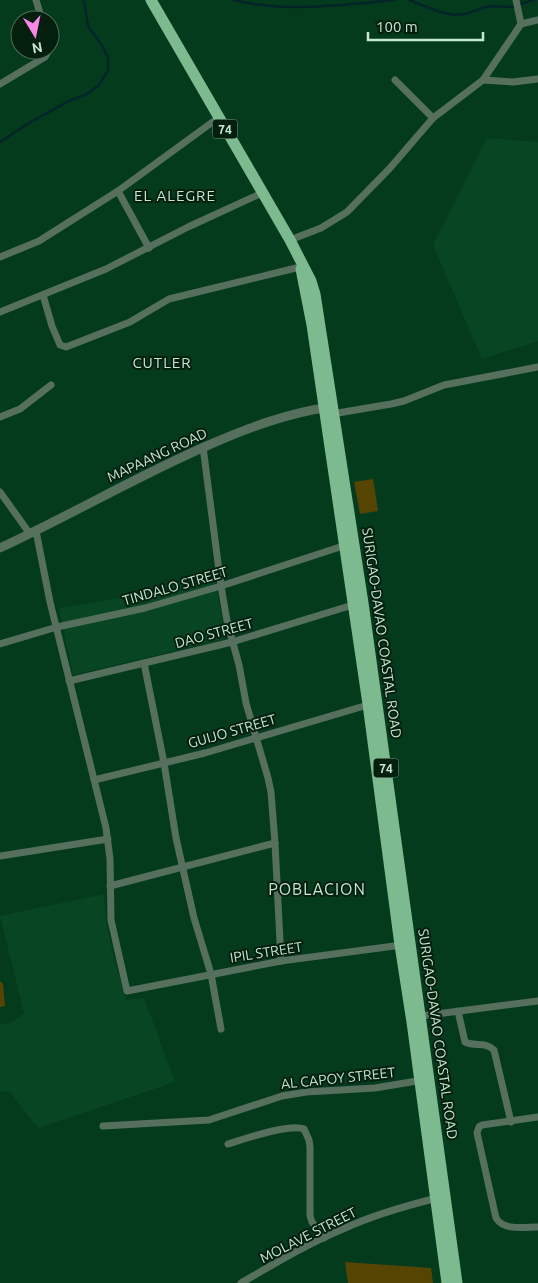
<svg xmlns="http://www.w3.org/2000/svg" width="538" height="1283" viewBox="0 0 538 1283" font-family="Ubuntu,sans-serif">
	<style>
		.built { fill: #074523 }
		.green { fill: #564502 }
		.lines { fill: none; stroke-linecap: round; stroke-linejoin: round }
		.stream { stroke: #05242a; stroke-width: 2.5 }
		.minor { stroke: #56705d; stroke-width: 7 }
		.tertiary { stroke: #56705d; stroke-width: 9 }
		.trunk { stroke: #7eba8f; stroke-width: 11 }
		.labels { text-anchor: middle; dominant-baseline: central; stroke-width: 4; stroke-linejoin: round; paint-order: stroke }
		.shield { fill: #041f0e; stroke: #8cac96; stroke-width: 1 }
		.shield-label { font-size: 12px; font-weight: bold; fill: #c7e8d0 }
		.street-label { font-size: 14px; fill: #c7e8d0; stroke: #041f0e }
		.neighbourhood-label { font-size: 15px; letter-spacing: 1px; fill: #c7e8d0; stroke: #041f0e }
		.quarter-label { font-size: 16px; letter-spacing: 1px; fill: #c7e8d0; stroke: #041f0e }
	</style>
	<rect width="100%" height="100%" fill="#053b1d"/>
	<g class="built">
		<path d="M487,138l51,4v199l-56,18 -49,-114z"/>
		<path d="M214,572l11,67 -152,36 -14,-67 40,-6 40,-8z"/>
		<path d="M104,894l2,27 8,38 12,41 18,-2 31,84 -137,46 -28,-36 -10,-1v-68l9,2 15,-12 -24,-97z"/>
	</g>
	<g class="green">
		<path d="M373,479l5,32 -18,3 -6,-32z"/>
		<path d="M0,981l3,3 2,22 -5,1z"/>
		<path d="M345,1262l86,6 2,15h-85z"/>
	</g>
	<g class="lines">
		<g class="stream">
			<path d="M234,0c52,13 108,5 161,0"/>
			<path d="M409,0l31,12 15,3 10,-1 24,-8 23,1 21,-7"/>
			<path d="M0,142l29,-19 40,-22 18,-7 12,-9 9,-15v-12l-5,-11 -15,-21 -4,-26"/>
		</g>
		<g class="minor">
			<path d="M36,0l6,20"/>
			<path d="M516,0l5,24"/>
			<path d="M538,20l-17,4 -38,56 30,2 25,-3"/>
			<path d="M395,80l38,38"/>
			<path d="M0,84l45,-27 4,-7"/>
			<path d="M290,240l31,-12 26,-16 43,-44 43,-50 50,-38"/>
			<path d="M149,248l-31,-57 100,-73"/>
			<path d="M0,257l39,-16 79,-50"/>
			<path d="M43,295l9,31 8,19 6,2 64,-25 39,-23 131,-32"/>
			<path d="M0,312l106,-43 82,-42 74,-34"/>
			<path d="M332,414l59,-10 13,-3 40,-16 94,-18"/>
			<path d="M0,417l20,-8 31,-24"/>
			<path d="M203,447l18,139 6,35 12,44 7,38 22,75 3,14 4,51 6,118"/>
			<path d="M0,492l30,42"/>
			<path d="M36,531l14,71 56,226 4,31 1,61 16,71 154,-30 121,-16"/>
			<path d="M0,644l57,-17 88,-19 76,-22 125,-41"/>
			<path d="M144,663l20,100 12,75 18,80 17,56 10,55"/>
			<path d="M69,681l163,-39 124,-38"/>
			<path d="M94,780l111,-27 166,-49"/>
			<path d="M0,856l108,-17"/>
			<path d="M110,886l165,-43"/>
			<path d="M458,1011l7,31c10,5 20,-1 29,8l17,72"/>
			<path d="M421,1016l117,-15"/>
			<path d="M538,1117l-56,8 -3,2 -2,6 19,85c8,13 28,9 42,9"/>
			<path d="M103,1126l106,-6 73,-24 24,-4 69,-4 48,-8"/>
			<path d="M228,1144c16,-5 62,-21 76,-15l5,11 1,7v69l2,6 12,16"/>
			<path d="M241,1283c33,-19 66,-39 102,-54 30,-14 62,-23 94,-31"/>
		</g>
		<path class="tertiary" d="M0,548c71,-33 139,-73 211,-104 39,-17 77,-31 119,-37"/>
		<g class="trunk">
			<path d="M151,0l139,240 21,41 4,13 48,309 94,680"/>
			<path d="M301,269l11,56 56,379 32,241 12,77 35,261"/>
		</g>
	</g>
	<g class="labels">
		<g class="shield">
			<rect x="212.5" y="119.5" width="25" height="19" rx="4"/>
			<rect x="373.5" y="758.5" width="25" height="19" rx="4"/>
		</g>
		<g class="shield-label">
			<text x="225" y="129">74</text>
			<text x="386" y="768">74</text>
		</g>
		<g class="street-label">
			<text transform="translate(157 455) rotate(-25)">MAPAANG ROAD</text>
			<text transform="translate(175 586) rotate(-16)">TINDALO STREET</text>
			<text transform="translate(214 633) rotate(-15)">DAO STREET</text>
			<text transform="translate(382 633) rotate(82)">SURIGAO-DAVAO COASTAL ROAD</text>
			<text transform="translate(232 731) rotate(-16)">GUIJO STREET</text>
			<text transform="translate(266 952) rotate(-9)">IPIL STREET</text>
			<text transform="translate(438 1034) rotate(82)">SURIGAO-DAVAO COASTAL ROAD</text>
			<text transform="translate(338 1078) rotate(-6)">AL CAPOY STREET</text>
			<text transform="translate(308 1235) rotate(-27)">MOLAVE STREET</text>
		</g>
		<g class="neighbourhood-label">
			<text x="175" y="195">EL ALEGRE</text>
			<text x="162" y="362">CUTLER</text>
		</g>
		<g class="quarter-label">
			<text x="317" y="889">POBLACION</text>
		</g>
	</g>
	<g transform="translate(35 35) rotate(170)"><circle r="24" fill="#041f0e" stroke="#526f5c"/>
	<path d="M0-4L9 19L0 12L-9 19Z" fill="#f987e8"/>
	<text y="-8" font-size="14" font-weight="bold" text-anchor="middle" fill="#c7e8d0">N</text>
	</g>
	<path d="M368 32v8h115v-8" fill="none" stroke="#c7e8d0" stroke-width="2.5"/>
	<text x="376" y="32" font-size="15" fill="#c7e8d0" stroke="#041f0e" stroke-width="4" paint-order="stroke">100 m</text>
</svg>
